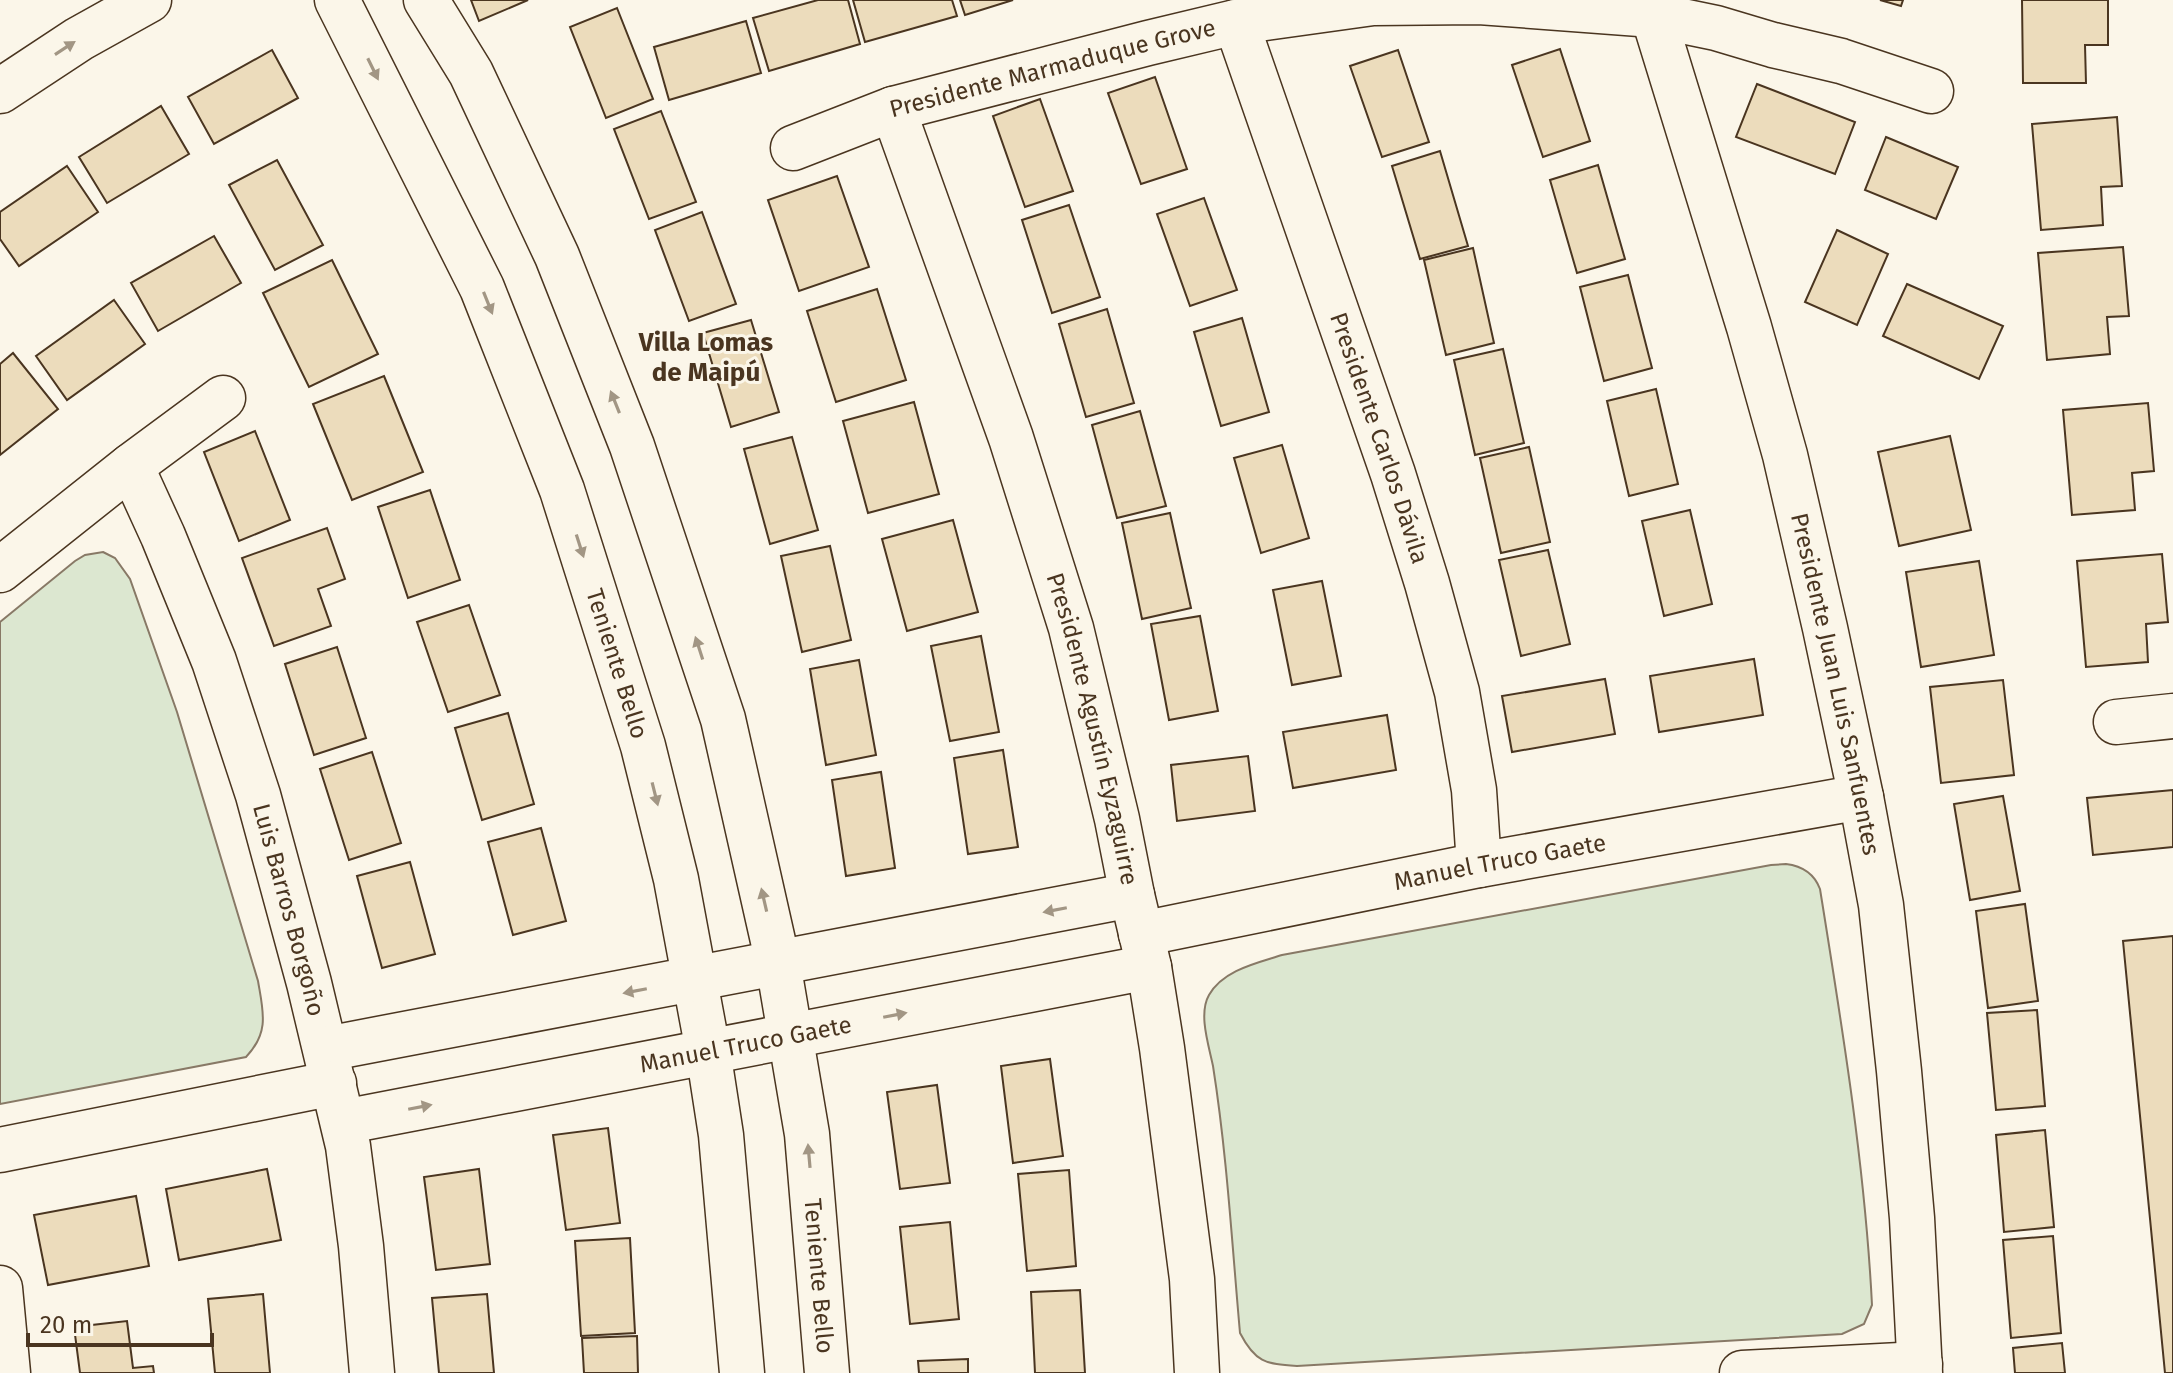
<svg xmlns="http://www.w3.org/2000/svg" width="2173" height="1373" viewBox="0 0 2173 1373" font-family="'Fira Sans',sans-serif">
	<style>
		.green { fill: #dce7d0; stroke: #887966; stroke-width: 2 }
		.building { fill: #ecdcbc; stroke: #4a3520; stroke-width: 2 }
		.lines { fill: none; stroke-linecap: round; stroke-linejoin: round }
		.minor-casing { stroke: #4a3520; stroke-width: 47 }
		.minor { stroke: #fbf6e9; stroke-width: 44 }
		.oneway { fill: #a29684 }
		.labels { text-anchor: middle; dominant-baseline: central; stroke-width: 6; stroke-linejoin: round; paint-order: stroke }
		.street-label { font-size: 24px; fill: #4a3520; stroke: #fbf6e9 }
		.neighbourhood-label { font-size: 26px; font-weight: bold; fill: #4a3520; stroke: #fbf6e9 }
	</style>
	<rect width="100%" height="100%" fill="#fbf6e9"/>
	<g class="green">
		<path d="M103,552l12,6 15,21 47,133 81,269c5,30 12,51 -12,76l-246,47v-482l75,-61 10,-6z"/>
		<path d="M1786,864c16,2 28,9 34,25 22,137 45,277 52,416l-8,19 -22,10 -545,32c-32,-2 -42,-4 -57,-33 -8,-89 -13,-178 -27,-267 -4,-20 -15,-52 -4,-71 14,-25 48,-32 73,-40l489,-90z"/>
	</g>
	<g class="building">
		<path d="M471,0h57l-49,21z"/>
		<path d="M818,0h30l12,44 -91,27 -16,-53z"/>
		<path d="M853,0h99l5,16 -92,26z"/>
		<path d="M960,0h53l-48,15z"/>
		<path d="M1880,0h23l-2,6z"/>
		<path d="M2022,0h86v45h-23l1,38h-63z"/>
		<path d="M617,8l36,91 -47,19 -36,-91z"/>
		<path d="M746,21l15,52 -92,27 -15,-53z"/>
		<path d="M1560,49l30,92 -47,16 -31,-92z"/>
		<path d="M272,50l26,48 -84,46 -26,-47z"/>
		<path d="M1398,50l31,92 -47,15 -32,-91z"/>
		<path d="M1155,77l32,92 -46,15 -33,-91z"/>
		<path d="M1757,84l98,38 -20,52 -99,-37z"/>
		<path d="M1040,99l33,92 -48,16 -32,-91z"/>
		<path d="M161,106l28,48 -82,49 -28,-46z"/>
		<path d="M661,111l35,91 -47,17 -35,-90z"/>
		<path d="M2117,117l5,69 -21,1 2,38 -62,5 -9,-106z"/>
		<path d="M1886,137l72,30 -22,52 -71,-29z"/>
		<path d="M1440,151l28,95 -48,13 -28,-93z"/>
		<path d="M277,160l46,85 -48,25 -46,-85z"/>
		<path d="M1598,165l27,94 -48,14 -27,-93z"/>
		<path d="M67,166l31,46 -79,54 -19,-27v-27z"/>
		<path d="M837,176l32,91 -70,24 -31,-91z"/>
		<path d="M1204,198l33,92 -47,16 -33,-92z"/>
		<path d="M1069,205l31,92 -48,16 -30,-93z"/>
		<path d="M702,212l34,92 -47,17 -34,-91z"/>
		<path d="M1837,230l51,24 -31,71 -52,-23z"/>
		<path d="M214,236l27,47 -83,48 -27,-48z"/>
		<path d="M2123,247l6,69 -22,1 3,37 -63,6 -9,-107z"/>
		<path d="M1473,248l21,95 -48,12 -22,-95z"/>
		<path d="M332,260l46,94 -69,33 -46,-94z"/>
		<path d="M1628,275l24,93 -48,13 -24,-94z"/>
		<path d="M1907,284l96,42 -24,53 -96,-43z"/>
		<path d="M877,289l29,91 -70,22 -29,-91z"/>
		<path d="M114,300l31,44 -78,56 -31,-44z"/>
		<path d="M1107,309l27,94 -48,14 -27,-93z"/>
		<path d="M1242,318l27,94 -48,14 -27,-94z"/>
		<path d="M751,320l28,92 -48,15 -28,-94z"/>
		<path d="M1503,349l21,94 -49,12 -21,-95z"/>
		<path d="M13,353l45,56 -58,46v-91z"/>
		<path d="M384,376l39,96 -71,28 -39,-96z"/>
		<path d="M1656,389l22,95 -49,12 -22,-95z"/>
		<path d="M914,402l25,92 -71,19 -25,-92z"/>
		<path d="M2148,403l6,68 -22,2 3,37 -63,5 -9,-105z"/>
		<path d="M1140,411l26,95 -49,12 -25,-93z"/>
		<path d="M255,431l35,89 -51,21 -35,-89z"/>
		<path d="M1950,436l21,94 -72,16 -21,-94z"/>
		<path d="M792,437l26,93 -48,14 -26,-95z"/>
		<path d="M1282,445l27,93 -48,15 -27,-95z"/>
		<path d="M1529,447l21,95 -49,11 -21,-95z"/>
		<path d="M430,490l30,90 -52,18 -30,-91z"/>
		<path d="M1690,510l22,94 -48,12 -22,-95z"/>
		<path d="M1170,513l21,95 -49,11 -20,-96z"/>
		<path d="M953,520l25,92 -71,19 -25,-92z"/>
		<path d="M327,528l18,51 -27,10 13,37 -57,20 -32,-88z"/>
		<path d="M830,546l21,94 -49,12 -21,-96z"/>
		<path d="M1548,550l22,94 -49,12 -22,-96z"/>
		<path d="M2162,554l6,68 -22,2 2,38 -62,5 -9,-106z"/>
		<path d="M1979,561l15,94 -73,12 -15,-95z"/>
		<path d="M1322,581l19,95 -49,9 -19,-95z"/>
		<path d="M469,605l31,90 -52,17 -31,-90z"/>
		<path d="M1200,616l18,95 -49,9 -18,-96z"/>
		<path d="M981,636l18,96 -49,9 -19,-95z"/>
		<path d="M337,647l29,91 -52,17 -29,-91z"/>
		<path d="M1754,659l9,56 -104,17 -9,-56z"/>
		<path d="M859,660l17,95 -50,10 -16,-96z"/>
		<path d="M1605,679l10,55 -103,18 -10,-56z"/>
		<path d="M2003,680l11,95 -73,8 -11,-96z"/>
		<path d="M508,713l26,91 -52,16 -27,-92z"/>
		<path d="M1387,715l9,55 -103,18 -10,-56z"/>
		<path d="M1003,750l15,97 -50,7 -14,-96z"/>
		<path d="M372,752l29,91 -52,17 -29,-91z"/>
		<path d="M1248,756l7,55 -78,10 -6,-56z"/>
		<path d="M881,772l14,96 -49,8 -14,-96z"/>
		<path d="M2173,790v57l-80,8 -6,-57z"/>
		<path d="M2003,796l17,95 -50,9 -16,-96z"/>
		<path d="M541,828l25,93 -53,14 -25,-93z"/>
		<path d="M410,862l25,92 -53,14 -25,-92z"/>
		<path d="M2025,904l13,97 -50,7 -12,-97z"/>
		<path d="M2173,936v437h-8l-42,-432z"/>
		<path d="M2037,1010l8,96 -49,4 -9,-97z"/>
		<path d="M1050,1059l13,97 -50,7 -12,-97z"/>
		<path d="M937,1085l13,98 -50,6 -13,-97z"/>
		<path d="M608,1128l12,95 -54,7 -13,-95z"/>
		<path d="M2045,1130l9,97 -50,5 -8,-97z"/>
		<path d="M267,1169l14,71 -102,20 -13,-71z"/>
		<path d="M479,1169l11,95 -54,6 -12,-93z"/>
		<path d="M1069,1170l7,96 -49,5 -9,-97z"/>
		<path d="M136,1196l13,70 -101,19 -14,-70z"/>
		<path d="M950,1222l9,97 -49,5 -10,-97z"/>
		<path d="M2053,1236l8,97 -50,5 -8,-98z"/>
		<path d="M630,1238l5,95 -54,3 -6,-95z"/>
		<path d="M1080,1290l5,83h-50l-4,-81z"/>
		<path d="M263,1294l7,79h-55l-7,-74z"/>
		<path d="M487,1294l7,79h-55l-7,-75z"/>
		<path d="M127,1321l6,47 20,-2 1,7h-74l-6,-46z"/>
		<path d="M637,1336l1,37h-54l-2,-35z"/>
		<path d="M2062,1343l3,30h-50l-2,-25z"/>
		<path d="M968,1359v14h-49l-1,-12z"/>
	</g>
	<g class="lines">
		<defs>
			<g id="minor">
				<path id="s1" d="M337,0l145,288 80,202 81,256 33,133 32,172 13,84 21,238"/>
				<path id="s2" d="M426,0l45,73 86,183 75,190 91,273 55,244 29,171 20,239"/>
				<path id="s3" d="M1653,15l96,312 36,128 40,173 36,169 20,108 18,166 13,147 8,155"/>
				<path id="s4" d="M1236,22l157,452 34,109 30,109 17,98 5,75"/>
				<path d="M0,91l79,-52 70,-39"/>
				<path id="s5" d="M893,109l118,329 60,190 46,191 15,76 17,72 13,81 30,231 5,94"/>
				<path id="s6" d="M793,148l100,-39 255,-66 88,-21 137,-19 106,-1 174,13 63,13 57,17 68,16 90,30"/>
				<path id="s7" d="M131,466l32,70 51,125 44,134 51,188 39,163 13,100 11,127"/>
				<path d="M0,570l131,-104 92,-68"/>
				<path d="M2116,722l57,-6"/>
				<path id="s8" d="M1141,934l338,-69 382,-68"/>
				<path d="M326,1049l806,-154"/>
				<path id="s9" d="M343,1122l806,-155"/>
				<path d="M0,1150l334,-67"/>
				<path d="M0,1288l8,85"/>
				<path d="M1742,1373l178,-9"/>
			</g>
		</defs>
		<use href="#minor" class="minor-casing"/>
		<use href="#minor" class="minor"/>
	</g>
	<defs><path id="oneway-solid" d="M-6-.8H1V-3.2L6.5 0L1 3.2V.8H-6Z" transform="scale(2)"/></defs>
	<g class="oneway">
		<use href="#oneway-solid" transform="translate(65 48) rotate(-33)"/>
		<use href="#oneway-solid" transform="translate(373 69) rotate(64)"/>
		<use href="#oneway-solid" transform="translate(488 303) rotate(68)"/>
		<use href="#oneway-solid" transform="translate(615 402) rotate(-112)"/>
		<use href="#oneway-solid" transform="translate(580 546) rotate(72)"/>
		<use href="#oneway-solid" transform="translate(699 648) rotate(-108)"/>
		<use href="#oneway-solid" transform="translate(655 794) rotate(76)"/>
		<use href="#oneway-solid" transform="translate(764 900) rotate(-103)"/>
		<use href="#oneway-solid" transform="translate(1055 910) rotate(169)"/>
		<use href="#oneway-solid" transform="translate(635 991) rotate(169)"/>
		<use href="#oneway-solid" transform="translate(895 1015) rotate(-11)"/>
		<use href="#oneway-solid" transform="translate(420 1107) rotate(-11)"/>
		<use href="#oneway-solid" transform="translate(809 1156) rotate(-95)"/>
	</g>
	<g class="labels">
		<g class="street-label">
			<text stroke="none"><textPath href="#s6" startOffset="272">Presidente Marmaduque Grove</textPath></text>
			<text stroke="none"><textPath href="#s4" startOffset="440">Presidente Carlos Dávila</textPath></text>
			<text stroke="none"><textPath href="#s1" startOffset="722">Teniente Bello</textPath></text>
			<text stroke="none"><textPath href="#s3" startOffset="694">Presidente Juan Luis Sanfuentes</textPath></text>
			<text stroke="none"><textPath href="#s5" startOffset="652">Presidente Agustín Eyzaguirre</textPath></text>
			<text stroke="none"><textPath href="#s8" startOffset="366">Manuel Truco Gaete</textPath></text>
			<text stroke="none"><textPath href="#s7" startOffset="472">Luis Barros Borgoño</textPath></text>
			<text stroke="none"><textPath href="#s9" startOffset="410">Manuel Truco Gaete</textPath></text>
			<text stroke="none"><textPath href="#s2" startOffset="1346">Teniente Bello</textPath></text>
		</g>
		<g class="neighbourhood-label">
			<text x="706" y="342">Villa Lomas<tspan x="706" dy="30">de Maipú</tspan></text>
		</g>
	</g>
	<path d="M28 1333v12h184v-12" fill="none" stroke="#4a3520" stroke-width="4"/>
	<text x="40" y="1333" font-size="24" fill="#4a3520" stroke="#fbf6e9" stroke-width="6" paint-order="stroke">20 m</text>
</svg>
